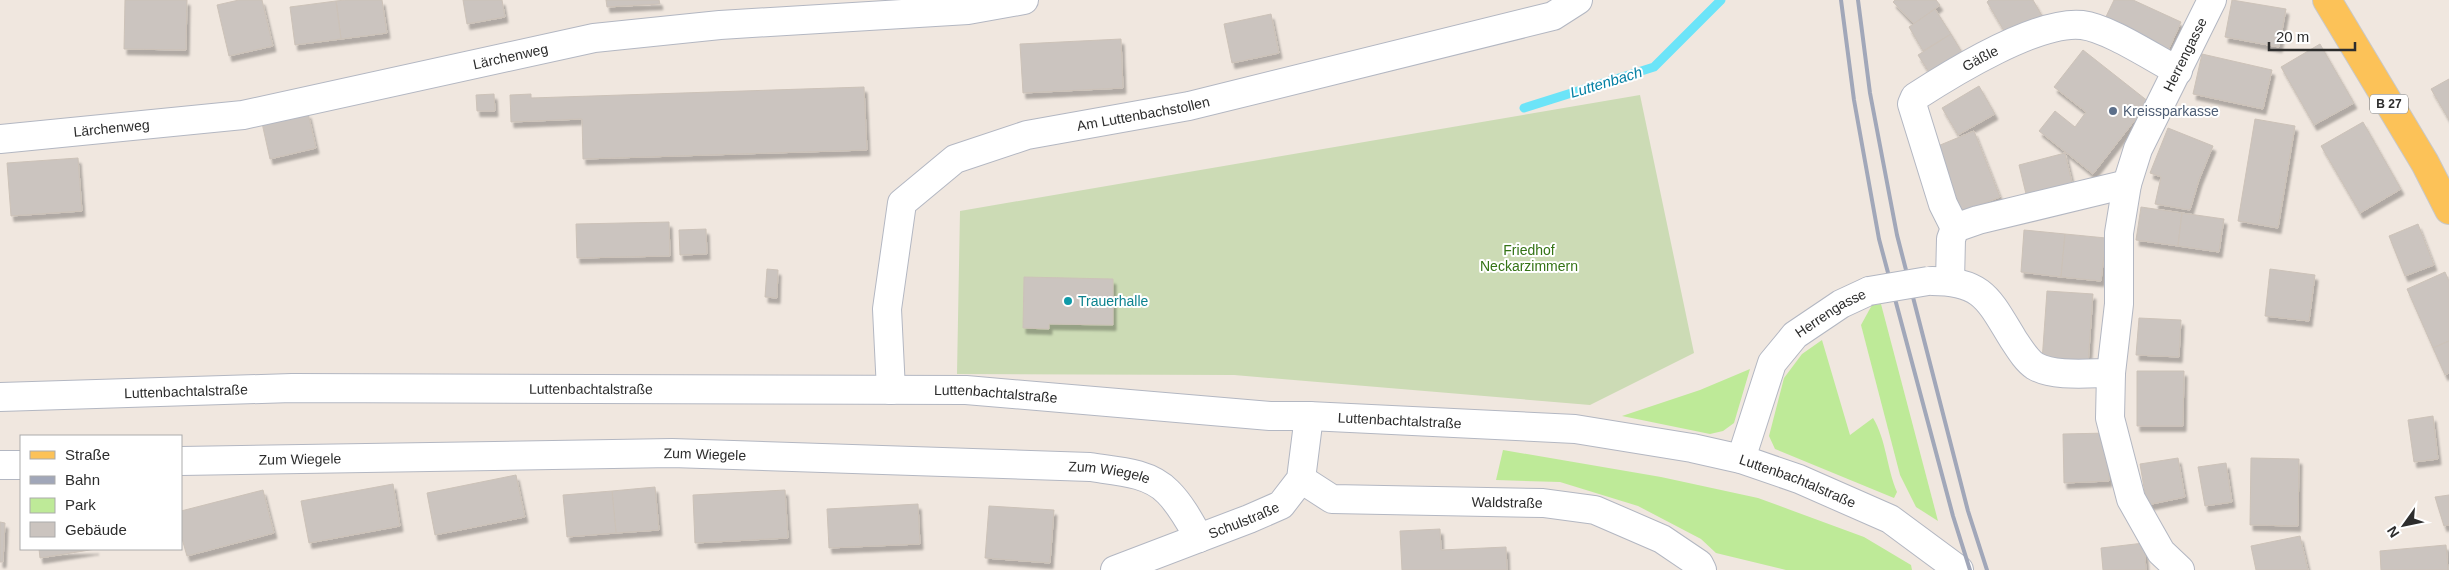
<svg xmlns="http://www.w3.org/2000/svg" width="2449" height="570" viewBox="0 0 2449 570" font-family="Helvetica,sans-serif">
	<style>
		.green { fill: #beea98 }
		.cemetery { fill: #ccdbb5 }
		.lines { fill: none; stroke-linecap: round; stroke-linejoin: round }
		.stream { stroke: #6ce4f8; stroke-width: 9 }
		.building { fill: #cbc4bf; stroke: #ccc2b8; filter: url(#shadow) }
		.street-casing { stroke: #b3b7c2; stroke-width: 30 }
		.secondary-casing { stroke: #b3b7c2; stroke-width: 30 }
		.primary-casing { stroke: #c8c8c8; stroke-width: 30 }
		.street { stroke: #fff; stroke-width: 28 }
		.secondary { stroke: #fff; stroke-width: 28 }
		.primary { stroke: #fcc258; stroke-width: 28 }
		.rail { stroke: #a1a7b9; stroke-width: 4 }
		.street-bridge-casing { stroke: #b3b7c2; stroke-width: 30; stroke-linecap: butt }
		.street-bridge { stroke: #fff; stroke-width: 28 }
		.service-dot { fill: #5c6f8a; stroke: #fff; stroke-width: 2 }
		.culture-dot { fill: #0f9aa8; stroke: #fff; stroke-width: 2 }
		.labels { text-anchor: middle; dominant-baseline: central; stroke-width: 4; stroke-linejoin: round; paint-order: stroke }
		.shield { fill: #fff; stroke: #6c6c6c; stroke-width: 1 }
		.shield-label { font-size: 12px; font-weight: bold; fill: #2d2d2d }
		.street-label { font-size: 14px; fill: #2d2d2d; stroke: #fff }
		.service-label { font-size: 14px; fill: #4e5e75; stroke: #fff; text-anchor: start }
		.park-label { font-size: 14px; fill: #347315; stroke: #fff }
		.culture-label { font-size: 14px; fill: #0d838f; stroke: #fff; text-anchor: start }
		.water-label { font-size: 15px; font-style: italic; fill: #0480a4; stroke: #fff }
	</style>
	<defs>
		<filter id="shadow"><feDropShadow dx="3" dy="5.5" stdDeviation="1" flood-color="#0004"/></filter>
	</defs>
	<rect width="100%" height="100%" fill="#f0e7df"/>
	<g class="green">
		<path d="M1881,304l57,217 -22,-14 -16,-32 -39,-150 11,-20z"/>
		<path d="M1822,340l28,95 23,-17c13,21 14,51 24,74l-3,6 -119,-49 -6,-13 15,-58 18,-24z"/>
		<path d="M1750,369l-16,54 -11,8 -13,3 -88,-18 78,-26z"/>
		<path d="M1503,450l158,27 97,21 106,39 47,28 1,5h-126l-70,-17 -15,-14 -63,-33 -78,-24 -64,-2z"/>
	</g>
	<path class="cemetery" d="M1640,95l54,258 -104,52 -356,-30 -277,-1 3,-163z"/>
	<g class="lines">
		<path class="stream" d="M1524,108l130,-41 67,-67"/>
	</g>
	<g class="building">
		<path d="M125,0h62l-1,50 -62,-1z"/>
		<path d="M239,0h23l11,46 -44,10 -12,-51z"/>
		<path d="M345,0h37l5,33 -46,6 -5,-38z"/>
		<path d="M463,0h39l3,17 -38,7z"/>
		<path d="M606,0h53l1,4 -53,3z"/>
		<path d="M1895,0h41l4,5 -26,19 -21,-22z"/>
		<path d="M1989,0h44l12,21 -35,20 -23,-39z"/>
		<path d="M2114,0h19l48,22 -15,33 -64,-30z"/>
		<path d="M2232,0l54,9 -7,38 -54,-10z"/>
		<path d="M336,1l5,38 -46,6 -5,-38z"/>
		<path d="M1935,9l16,25 -28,17 -14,-24z"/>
		<path d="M1271,14l8,39 -47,10 -8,-39z"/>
		<path d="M1951,34l12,20 -33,20 -12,-19z"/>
		<path d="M1121,39l2,49 -100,5 -3,-49z"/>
		<path d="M2320,44l34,59 -40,22 -33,-58z"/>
		<path d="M2083,50l66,52 -56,72 -54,-43 16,-20 20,16 11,-15 -32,-25z"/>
		<path d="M2202,54l70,16 -9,39 -70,-15z"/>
		<path d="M2449,79v41l-18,-31z"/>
		<path d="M1979,86l16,28 -37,21 -16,-27z"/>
		<path d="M864,87l3,63 -284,9 -1,-40 -71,3 -1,-27 21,-1v4z"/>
		<path d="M494,94l1,17h-18l-1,-16z"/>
		<path d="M308,113l8,35 -46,11 -8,-36z"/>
		<path d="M2255,119l40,7 -17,102 -40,-7z"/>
		<path d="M2363,122l38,67 -41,24 -39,-67z"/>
		<path d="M2168,128l45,18 -14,34 -9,30 -35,-6 6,-27 -11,-4z"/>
		<path d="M1974,131l26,66 -41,16 -26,-65z"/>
		<path d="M2065,153l9,38 -46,11 -9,-37z"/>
		<path d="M78,158l4,53 -71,5 -4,-53z"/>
		<path d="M2141,207l41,6 -4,33 -42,-6z"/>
		<path d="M2182,213l42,6 -5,33 -41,-6z"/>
		<path d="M669,222l1,34 -93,2 -1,-34z"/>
		<path d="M2418,224l16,41 -29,11 -16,-40z"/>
		<path d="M706,229l1,25 -27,1 -1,-25z"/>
		<path d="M2024,230l41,4 -4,43 -40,-5z"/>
		<path d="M2065,234l41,4 -5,43 -40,-4z"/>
		<path d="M767,269l11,1 -1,28 -12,-1z"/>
		<path d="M2270,269l45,6 -6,46 -44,-5z"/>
		<path d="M2445,272l4,9v60l-16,7 -26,-59z"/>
		<path d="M1024,277l89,2v46l-64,-1v5l-26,-1z"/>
		<path d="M2047,291l46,3 -5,71 -46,-4z"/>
		<path d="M2139,318l42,2 -2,37 -43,-2z"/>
		<path d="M2449,341v32l-4,2 -12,-27z"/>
		<path d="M2137,371h47l-1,55h-46z"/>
		<path d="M2433,416l5,43 -24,3 -6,-42z"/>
		<path d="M2107,433l2,48 -45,2 -1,-49z"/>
		<path d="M2178,458l7,39 -38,8 -7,-41z"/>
		<path d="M2251,458l48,1 -1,67 -48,-1z"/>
		<path d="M2226,463l6,39 -27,4 -7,-39z"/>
		<path d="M516,475l9,42 -90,18 -8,-42z"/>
		<path d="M393,484l7,42 -91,17 -8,-42z"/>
		<path d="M655,487l4,43 -43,3 -4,-42z"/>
		<path d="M263,490l11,43 -87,23 -6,-21v-24z"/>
		<path d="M785,490l3,48 -93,5 -2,-48z"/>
		<path d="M612,491l4,42 -49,4 -4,-42z"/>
		<path d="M2449,495v30l-5,1 -9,-29z"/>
		<path d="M918,504l2,40 -91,4 -2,-39z"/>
		<path d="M989,506l65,4 -4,53 -65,-5z"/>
		<path d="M0,522l5,1 -2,39h-3z"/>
		<path d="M1440,529l1,21 65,-3 1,23h-105l-2,-39z"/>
		<path d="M2300,536l8,34h-52l-5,-24z"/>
		<path d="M2144,543l2,27h-43l-2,-22z"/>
		<path d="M2446,545l2,25h-67l-1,-19z"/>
		<path d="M39,549h57l-56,9z"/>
	</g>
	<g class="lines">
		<defs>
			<g id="street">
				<path id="s1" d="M0,139l243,-24 351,-77 126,-13 248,-15 56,-10"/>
				<path id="s2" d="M1955,228l-12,-24 -31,-100 3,-7c37,-24 123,-77 167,-72 26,3 71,33 96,46"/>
				<path d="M1932,281c51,0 57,19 81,58 6,9 13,21 22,27 18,11 55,7 76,7"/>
				<path d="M1950,281l1,-42 4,-11 23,-8 149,-36"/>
				<path id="s3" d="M891,390l-4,-81 15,-106 53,-44 72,-24 162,-29 364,-90 25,-16"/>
				<path id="s4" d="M1741,459l31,-96 23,-28 46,-31 28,-13"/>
				<path id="s5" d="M181,461l491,-8 418,14c26,4 59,5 78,25 13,13 22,30 31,46"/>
				<path d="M0,465h21"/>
				<path id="s6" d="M1301,479l31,20 211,4 52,7 67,29 37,25 3,6"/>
				<path id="s7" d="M1115,570l134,-51 32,-14 20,-26 8,-63"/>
				<path id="s8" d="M2180,570l-19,-18 -30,-53 -21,-81 1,-45 8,-69v-71l8,-49 11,-35 74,-149"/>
			</g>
			<g id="secondary">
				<path id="s9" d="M0,397l292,-9 674,2 304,26h39l266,13 117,19 49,11 58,20 91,40 69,51"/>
			</g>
			<path id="primary" d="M2327,0l98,163 24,47"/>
		</defs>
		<use href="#street" class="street-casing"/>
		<use href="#secondary" class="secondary-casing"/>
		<use href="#primary" class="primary-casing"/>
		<use href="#street" class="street"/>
		<use href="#secondary" class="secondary"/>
		<use href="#primary" class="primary"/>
		<g class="rail">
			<path d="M1841,0l13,100 25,139 74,277 17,54"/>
			<path d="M1858,0l12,93 27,142 71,276 19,59"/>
		</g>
		<defs>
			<path id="street-bridge" d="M1869,291l59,-10"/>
		</defs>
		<use href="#street-bridge" class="street-bridge-casing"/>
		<use href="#street-bridge" class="street-bridge"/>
	</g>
	<circle class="service-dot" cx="2113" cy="111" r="5"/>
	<circle class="culture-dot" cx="1068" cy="301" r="5"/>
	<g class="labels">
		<rect class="shield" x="2370" y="94.5" width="38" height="19" rx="4"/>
		<g class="shield-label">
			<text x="2389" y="104">B 27</text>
		</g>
		<g class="street-label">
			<text stroke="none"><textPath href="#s8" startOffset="548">Herrengasse</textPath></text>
			<text stroke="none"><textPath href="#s1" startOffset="518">Lärchenweg</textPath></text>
			<text stroke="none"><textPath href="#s2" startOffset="215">Gäßle</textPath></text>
			<text stroke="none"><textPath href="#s3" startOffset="451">Am Luttenbachstollen</textPath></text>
			<text stroke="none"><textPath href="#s1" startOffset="112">Lärchenweg</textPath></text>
			<text stroke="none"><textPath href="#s4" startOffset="179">Herrengasse</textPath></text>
			<text stroke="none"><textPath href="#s9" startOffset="591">Luttenbachtalstraße</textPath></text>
			<text stroke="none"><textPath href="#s9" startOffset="186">Luttenbachtalstraße</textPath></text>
			<text stroke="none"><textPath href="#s9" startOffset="996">Luttenbachtalstraße</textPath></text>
			<text stroke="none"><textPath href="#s9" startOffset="1401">Luttenbachtalstraße</textPath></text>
			<text stroke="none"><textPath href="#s5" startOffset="524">Zum Wiegele</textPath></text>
			<text stroke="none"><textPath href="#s5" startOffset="119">Zum Wiegele</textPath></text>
			<text stroke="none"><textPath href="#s5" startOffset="929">Zum Wiegele</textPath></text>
			<text stroke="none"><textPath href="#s9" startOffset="1806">Luttenbachtalstraße</textPath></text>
			<text stroke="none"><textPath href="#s6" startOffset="212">Waldstraße</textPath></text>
			<text stroke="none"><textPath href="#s7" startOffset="138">Schulstraße</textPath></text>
		</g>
		<g class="service-label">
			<text x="2123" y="111">Kreissparkasse</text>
		</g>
		<g class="park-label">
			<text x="1529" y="250">Friedhof<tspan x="1529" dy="16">Neckarzimmern</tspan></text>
		</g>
		<g class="culture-label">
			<text x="1078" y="301">Trauerhalle</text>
		</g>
		<g class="water-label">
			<text transform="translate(1606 82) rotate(-17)">Luttenbach</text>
		</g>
	</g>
	<rect x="20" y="435" width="162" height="115" fill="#ffffff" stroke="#ababab"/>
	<rect x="30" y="451" width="25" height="8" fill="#fcc258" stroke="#ababab"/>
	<text x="65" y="460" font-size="15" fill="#2d2d2d">Straße</text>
	<rect x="30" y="476" width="25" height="8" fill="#a1a7b9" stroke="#ababab"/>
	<text x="65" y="485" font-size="15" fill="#2d2d2d">Bahn</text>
	<rect x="30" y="498" width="25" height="15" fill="#beea98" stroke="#ababab"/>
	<text x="65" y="510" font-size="15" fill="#2d2d2d">Park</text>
	<rect x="30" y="522" width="25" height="15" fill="#cbc4bf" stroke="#ababab"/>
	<text x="65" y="535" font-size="15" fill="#2d2d2d">Gebäude</text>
	<g transform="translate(2404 525) rotate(237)" stroke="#ffffff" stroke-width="4" paint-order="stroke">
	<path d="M0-4L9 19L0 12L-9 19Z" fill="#2d2d2d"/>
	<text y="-8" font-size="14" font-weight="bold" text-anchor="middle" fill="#2d2d2d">N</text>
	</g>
	<path d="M2269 42v8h86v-8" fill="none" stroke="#2d2d2d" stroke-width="2.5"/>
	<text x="2276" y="42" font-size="15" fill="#2d2d2d" stroke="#ffffff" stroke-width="4" paint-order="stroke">20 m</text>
</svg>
